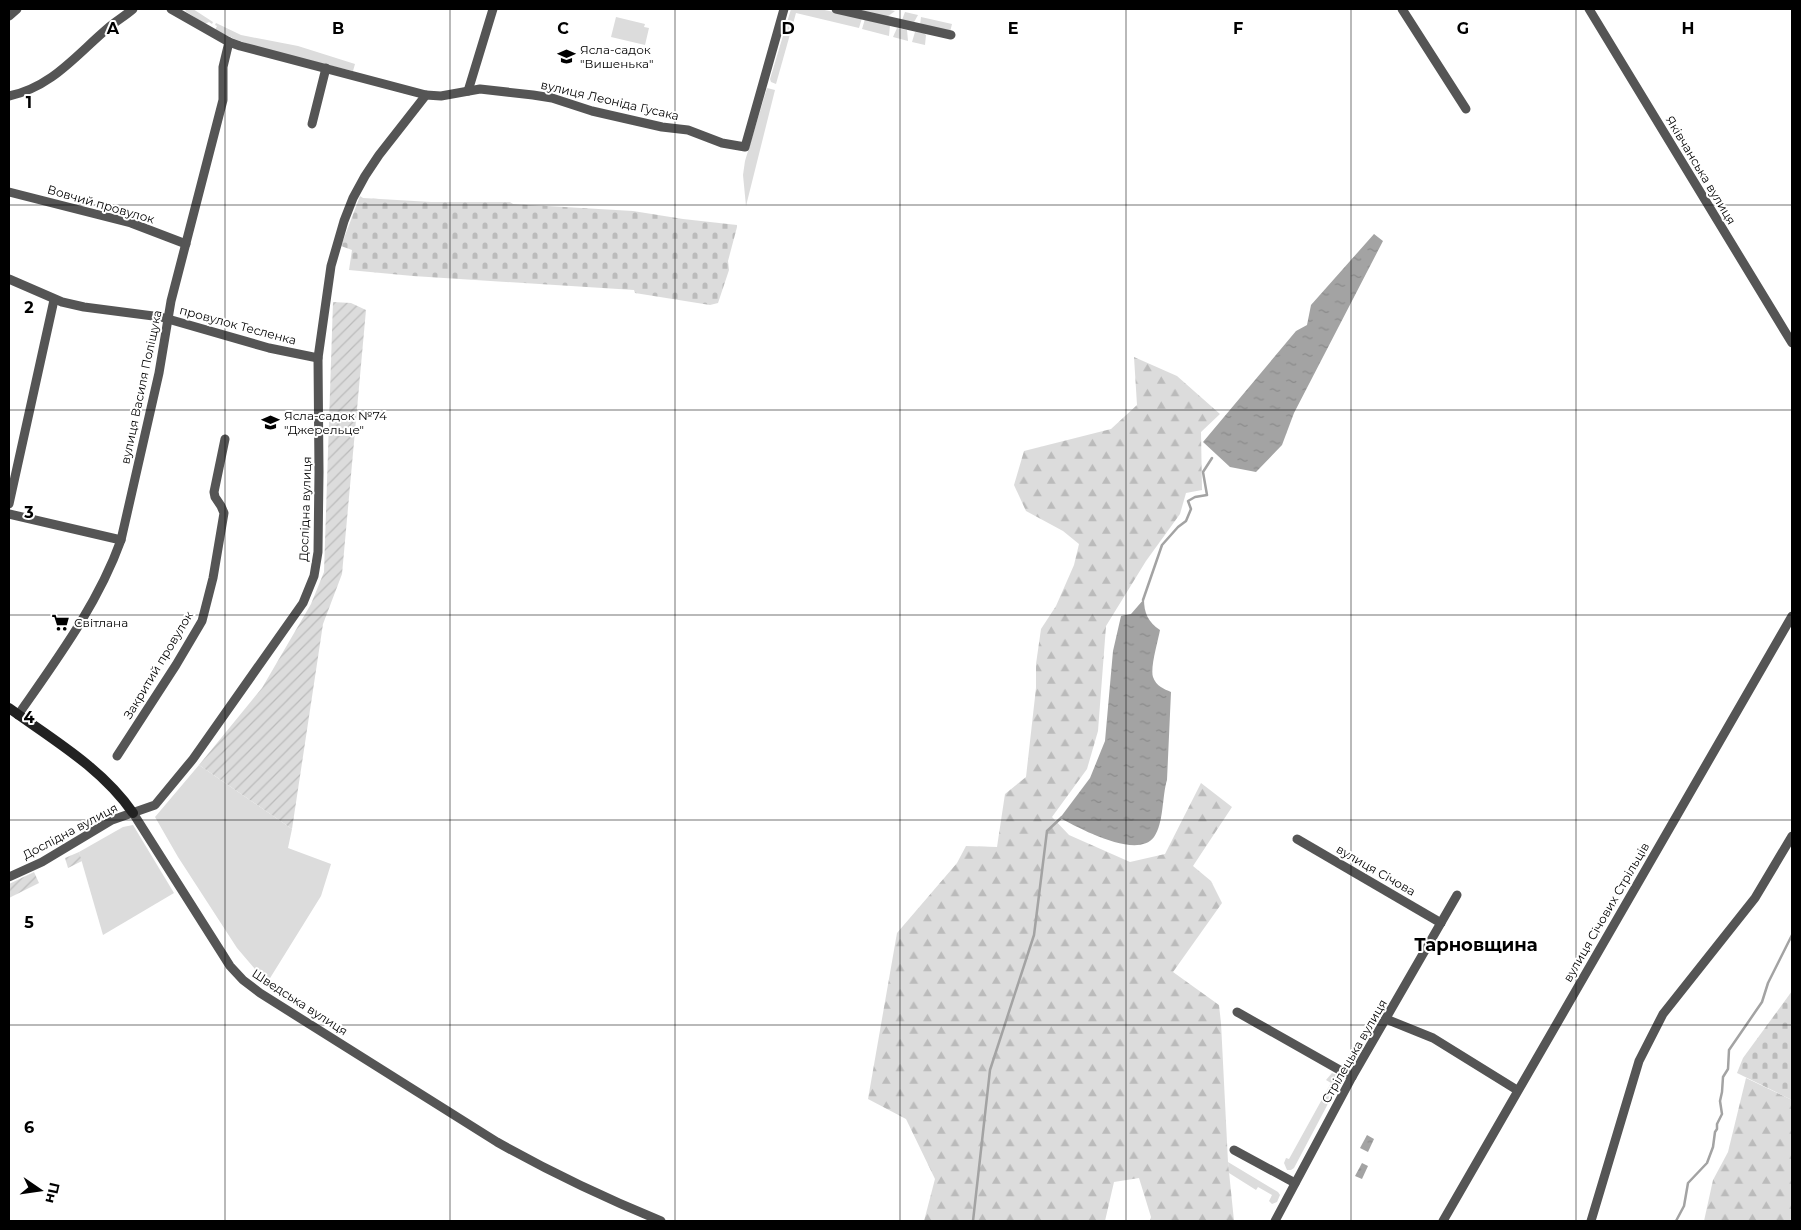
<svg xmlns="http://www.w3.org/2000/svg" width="1801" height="1230" viewBox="0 0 1801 1230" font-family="Montserrat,sans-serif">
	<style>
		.green { fill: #dcdcdc }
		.forest { fill: url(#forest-firs) }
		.cemetery { fill: url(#cemetery-stones) }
		.garden { fill: url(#garden-furrows) }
		.water { fill: url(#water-ripples) }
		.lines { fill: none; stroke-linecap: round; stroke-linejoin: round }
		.stream { stroke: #a3a3a3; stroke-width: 2.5 }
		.street { stroke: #555; stroke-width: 9 }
		.secondary { stroke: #222; stroke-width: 10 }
		.grid { fill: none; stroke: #000; stroke-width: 1; stroke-opacity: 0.55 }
		.labels { text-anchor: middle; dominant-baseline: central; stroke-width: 4; stroke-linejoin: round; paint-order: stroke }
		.poi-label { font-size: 12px; fill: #000; stroke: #fff; text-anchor: start }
		.street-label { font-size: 12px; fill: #000; stroke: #fff }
		.district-label { font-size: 18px; font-weight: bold; fill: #000; stroke: #fff }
		.grid-label { font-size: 16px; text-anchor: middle; font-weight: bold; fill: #000; stroke: #fff; stroke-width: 4; stroke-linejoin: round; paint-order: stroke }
	</style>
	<defs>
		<pattern id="forest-firs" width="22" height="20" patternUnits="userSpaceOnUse" patternTransform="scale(1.25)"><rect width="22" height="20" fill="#dcdcdc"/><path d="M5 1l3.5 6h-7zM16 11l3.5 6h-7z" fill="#bbb"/></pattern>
		<pattern id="cemetery-stones" width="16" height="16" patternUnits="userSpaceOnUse" patternTransform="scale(1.25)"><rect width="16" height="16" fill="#dcdcdc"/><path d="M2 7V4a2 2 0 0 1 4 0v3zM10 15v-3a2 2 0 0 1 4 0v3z" fill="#bbb"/></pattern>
		<pattern id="garden-furrows" width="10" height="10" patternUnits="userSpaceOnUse" patternTransform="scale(1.25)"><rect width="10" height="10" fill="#dcdcdc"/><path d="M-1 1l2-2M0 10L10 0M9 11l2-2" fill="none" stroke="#bbb"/></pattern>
		<pattern id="water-ripples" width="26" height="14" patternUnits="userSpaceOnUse" patternTransform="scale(1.25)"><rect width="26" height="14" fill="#a3a3a3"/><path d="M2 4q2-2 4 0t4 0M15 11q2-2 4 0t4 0" fill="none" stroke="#8b8b8b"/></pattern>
	</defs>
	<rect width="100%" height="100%" fill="#fff"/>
	<g class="green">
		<path d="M187,9h6l20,13 -1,2 -3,-2 -4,2 -20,-13z"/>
		<path d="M791,9h29l42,9 -3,10 -63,-15 -20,71 -5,-2 -1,-3z"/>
		<path d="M844,9h41l10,2 -8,6z"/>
		<path d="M905,12l13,3 -5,9 -11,-4z"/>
		<path d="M616,17l29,7 -1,3 5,1 -4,17 -34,-8z"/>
		<path d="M921,17l31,7 -2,8 -30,-7z"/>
		<path d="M865,19l25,6 -1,11 -27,-7z"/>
		<path d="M216,23l25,12 57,11 57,18 -2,7c-47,-12 -95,-19 -138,-41l2,-4 -2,-1z"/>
		<path d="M897,28l10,2 1,11 -15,-4z"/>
		<path d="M915,32l9,1 2,2 -1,10 -13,-3z"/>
		<path d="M767,88l8,2 -29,116 -3,-31 2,-14z"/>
		<path d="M199,765l93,64 -4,19 43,16 -10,32 -54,87 -30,-35 -59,-91 -23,-40z"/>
		<path d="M133,825l41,68 -71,42 -24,-83 44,-25z"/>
		<path d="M1332,1073l7,3 1,5 -46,87 -3,2h-4l-3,-7 2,-5 3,1 42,-76 -5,-3z"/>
		<path d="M1228,1162l50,30 2,3 -3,7 -5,2 -3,-3 3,-6 -14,-8 -2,3 -27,-17z"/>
	</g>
	<g class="forest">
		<path d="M1134,357l43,19 43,38 -19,18 1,58 -16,3 -6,21 -34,47 -40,65 -8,105 -11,38 -35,48 17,18 61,27 35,-8 36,-71 31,24 -39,59 18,15 11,22 -49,69 46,33 2,18 7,139 6,59h-84l1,-4 -12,-39 -25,4 -9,39h-181l11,-42 -29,-60 -38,-20 29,-166 60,-70 9,-17 31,1 8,-53 21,-17 10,-89v-24l5,-35 15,-23 18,-41 5,-21 -16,-13 -37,-20 -12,-26 10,-34 87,-22 26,-24z"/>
		<path d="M1746,1078l46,22v121h-88l9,-41 15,-28z"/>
	</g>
	<g class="cemetery">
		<path d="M360,196l3,2 68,4h79l3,2 120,7 50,8 54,6v2l-9,34 1,9 -11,33 -8,2 -75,-12 -1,-3 -221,-14 -64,-6 3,-20 -11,-4z"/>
		<path d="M1792,991v109l-55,-27 6,-15z"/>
	</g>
	<g class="garden">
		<path d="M333,302l18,1 15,7 -24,264 -19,50 -31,205 -93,-64 63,-77 49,-84 13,-32z"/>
		<path d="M79,852l3,9 -14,7 -3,-10z"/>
		<path d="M34,872l5,11 -30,15v-14z"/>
	</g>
	<g class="water">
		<path d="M1374,234l9,7 -89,172 -12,32 -26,27 -26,-5 -27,-25 93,-111 11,-6 4,-20z"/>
		<path d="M1144,599c0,14 4,23 16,31 -2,11 -10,38 -7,47 3,9 11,12 18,15l-4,88c-5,16 -3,43 -13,57 -17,23 -75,-9 -94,-19l30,-40 15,-37 8,-90 8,-35 10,-2z"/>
		<path d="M1367,1135l7,4 -6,13 -8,-4z"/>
		<path d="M1362,1163l6,3 -6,13 -7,-3z"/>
	</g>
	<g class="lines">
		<g class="stream">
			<path d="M1143,600l19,-55 16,-18 8,-6 5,-12 -3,-8 7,-4 12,-2 -4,-23 9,-14"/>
			<path d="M973,1221l17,-151 44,-135 13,-104 15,-14"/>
			<path d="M1676,1221l8,-15 4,-23 19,-20 6,-16 2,-15 2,-3v-5l5,-10 -2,-13 2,-9 1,-15 5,-8 1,-19 33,-48 6,-19 24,-48"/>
		</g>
		<g class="street">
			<path d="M171,9l58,33 11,4 186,49"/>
			<path d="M836,9l115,26"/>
			<path d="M1402,9l64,100"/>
			<path d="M1589,9l203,334"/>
			<path d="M9,16l8,-7"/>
			<path d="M468,91l25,-82"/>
			<path d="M9,96c43,-9 67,-41 99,-68 8,-7 17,-12 25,-19"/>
			<path d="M312,124l14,-56"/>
			<path d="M9,192l122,31 55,21"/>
			<path d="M9,279l53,23 22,5 77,10 108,31 49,10"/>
			<path d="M9,504l45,-204"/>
			<path d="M9,514l112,26"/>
			<path d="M18,715c39,-56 80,-111 103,-175l38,-167 12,-72 52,-201v-33l6,-25"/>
			<path d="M117,756l59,-91 26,-44 11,-43 11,-65 -3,-7 -6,-9 -1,-5 11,-53"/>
			<path d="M133,813l97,153 13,14 17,13 237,149c53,30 108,56 164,79"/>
			<path d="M1297,839l144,84"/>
			<path d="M9,877l33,-15 70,-42 43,-15 38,-46 110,-156 11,-27 4,-24 1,-80 -1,-114 13,-92 13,-45 9,-23 12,-22 14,-21 47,-60 15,1 39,-7 53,6 19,3 40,13 70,16 26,3 34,13 23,4 39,-138"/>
			<path d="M1237,1012l115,65"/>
			<path d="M1386,1019l47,19 84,52"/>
			<path d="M1234,1150l61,33"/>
			<path d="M1275,1221l77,-144 105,-182"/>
			<path d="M1443,1221l349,-605"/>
			<path d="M1591,1221l48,-160 24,-47 92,-116 37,-62"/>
		</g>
		<path class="secondary" d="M9,708c43,31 93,60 124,105"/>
	</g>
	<path class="grid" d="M225,9v1212M450,9v1212M675,9v1212M900,9v1212M1126,9v1212M1351,9v1212M1576,9v1212M9,205h1783M9,410h1783M9,615h1783M9,820h1783M9,1025h1783"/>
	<defs>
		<symbol id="school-bare" viewBox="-9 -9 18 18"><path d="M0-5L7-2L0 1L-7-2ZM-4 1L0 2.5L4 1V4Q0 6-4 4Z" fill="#000" stroke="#fff" stroke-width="2.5" paint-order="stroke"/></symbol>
		<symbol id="supermarket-bare" viewBox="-9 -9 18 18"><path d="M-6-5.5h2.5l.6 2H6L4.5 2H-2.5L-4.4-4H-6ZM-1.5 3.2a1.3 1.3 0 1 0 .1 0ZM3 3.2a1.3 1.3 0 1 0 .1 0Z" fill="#000" stroke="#fff" stroke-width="2.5" paint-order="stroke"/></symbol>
	</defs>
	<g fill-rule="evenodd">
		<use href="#school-bare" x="554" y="44" width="25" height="25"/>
		<use href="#school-bare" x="258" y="410" width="25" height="25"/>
		<use href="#supermarket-bare" x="48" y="610" width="25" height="25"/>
	</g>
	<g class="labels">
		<g class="poi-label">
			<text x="580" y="49">Ясла-садок<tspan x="580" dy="14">"Вишенька"</tspan></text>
			<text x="284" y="415">Ясла-садок №74<tspan x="284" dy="14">"Джерельце"</tspan></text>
			<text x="74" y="622">Світлана</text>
		</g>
		<g class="street-label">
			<text transform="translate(610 100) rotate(13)">вулиця Леоніда Гусака</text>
			<text transform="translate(1701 170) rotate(59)">Яківчанська вулиця</text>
			<text transform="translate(101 204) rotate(16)">Вовчий провулок</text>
			<text transform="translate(238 325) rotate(15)">провулок Тесленка</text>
			<text transform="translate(141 387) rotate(-78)">вулиця Василя Поліщука</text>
			<text transform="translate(305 509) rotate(-88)">Дослідна вулиця</text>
			<text transform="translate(158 665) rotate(-59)">Закритий провулок</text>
			<text transform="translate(70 831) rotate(-28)">Дослідна вулиця</text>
			<text transform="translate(1376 870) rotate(30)">вулиця Січова</text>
			<text transform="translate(1606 912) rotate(-60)">вулиця Січових Стрільців</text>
			<text transform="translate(300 1002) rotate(33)">Шведська вулиця</text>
			<text transform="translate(1354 1051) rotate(-60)">Стрілецька вулиця</text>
		</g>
		<g class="district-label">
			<text x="1476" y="945">Тарновщина</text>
		</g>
	</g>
	<g class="grid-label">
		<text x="113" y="34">A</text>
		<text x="338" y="34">B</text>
		<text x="563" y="34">C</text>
		<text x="788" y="34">D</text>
		<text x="1013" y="34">E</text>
		<text x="1238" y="34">F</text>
		<text x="1463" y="34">G</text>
		<text x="1688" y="34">H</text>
		<text x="29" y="108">1</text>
		<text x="29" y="313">2</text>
		<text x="29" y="518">3</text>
		<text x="29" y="723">4</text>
		<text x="29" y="928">5</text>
		<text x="29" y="1133">6</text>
	</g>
	<rect width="1801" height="1230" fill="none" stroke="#000000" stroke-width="20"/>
	<g transform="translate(40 1190) rotate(103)" stroke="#ffffff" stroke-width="4" paint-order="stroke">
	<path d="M0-4L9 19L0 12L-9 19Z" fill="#000000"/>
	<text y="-8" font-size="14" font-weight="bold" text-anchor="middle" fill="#000000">Пн</text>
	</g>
</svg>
